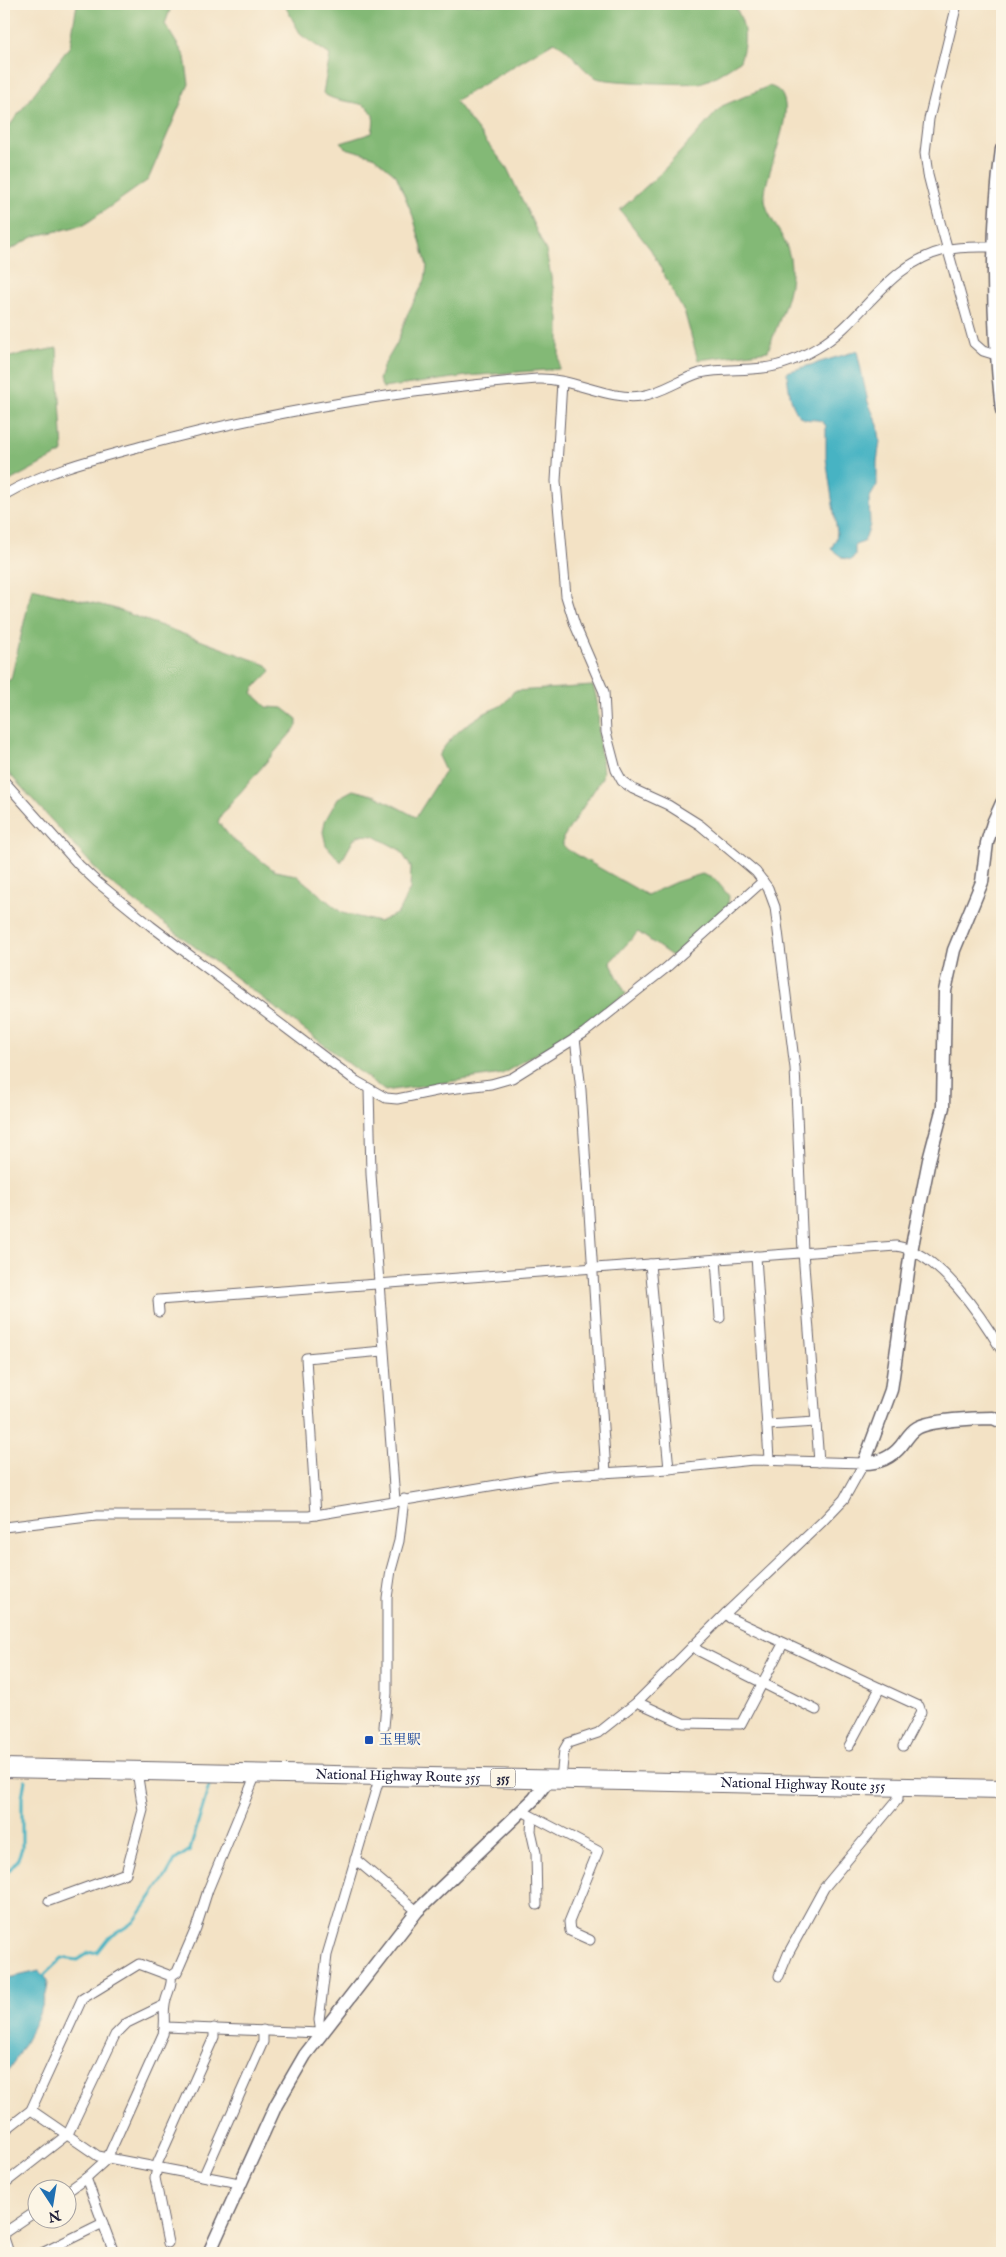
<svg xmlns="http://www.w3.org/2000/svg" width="1006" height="2257" viewBox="0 0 1006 2257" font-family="'IM FELL English','Noto Serif JP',serif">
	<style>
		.forest { fill: #83b976; stroke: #526e58 }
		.water { fill: #46b3c3; stroke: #346a7f }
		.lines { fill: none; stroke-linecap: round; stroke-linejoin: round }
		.stream { stroke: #46b3c3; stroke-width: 3 }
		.street-casing { stroke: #6b656b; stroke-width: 11 }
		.secondary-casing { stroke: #6b656b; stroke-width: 15 }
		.highway-casing { stroke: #6b656b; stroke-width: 20 }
		.street { stroke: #fff; stroke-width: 9 }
		.secondary { stroke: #fff; stroke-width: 12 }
		.highway { stroke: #fff; stroke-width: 18 }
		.transit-dot { fill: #1a4fb4; stroke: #fcf5e5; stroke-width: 2 }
		.labels { text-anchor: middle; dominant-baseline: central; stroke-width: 4.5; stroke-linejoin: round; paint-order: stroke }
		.shield { fill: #fcf5e5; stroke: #63616e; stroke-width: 1 }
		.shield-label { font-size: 12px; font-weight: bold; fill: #22223b }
		.transit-label { font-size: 14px; fill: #164399; stroke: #fcf5e5; text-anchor: start }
		.street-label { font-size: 14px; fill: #22223b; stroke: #fcf5e5 }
	</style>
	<rect width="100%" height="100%" fill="#fcf5e5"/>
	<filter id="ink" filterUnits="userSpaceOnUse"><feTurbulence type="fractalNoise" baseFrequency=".02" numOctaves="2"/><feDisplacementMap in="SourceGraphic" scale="10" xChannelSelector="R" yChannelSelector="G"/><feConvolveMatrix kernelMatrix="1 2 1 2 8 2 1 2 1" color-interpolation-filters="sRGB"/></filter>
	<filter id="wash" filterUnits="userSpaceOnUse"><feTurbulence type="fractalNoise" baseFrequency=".0096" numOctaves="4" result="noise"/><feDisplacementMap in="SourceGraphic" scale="20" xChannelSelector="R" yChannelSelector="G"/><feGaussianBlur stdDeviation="1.12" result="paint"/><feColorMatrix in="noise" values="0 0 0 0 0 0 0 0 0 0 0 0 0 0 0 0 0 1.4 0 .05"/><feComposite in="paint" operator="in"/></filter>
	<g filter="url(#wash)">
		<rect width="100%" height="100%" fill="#f3e2c5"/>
		<g class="forest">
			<path d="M77,4h95l-7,20 20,33 4,27 -41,96 -64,45 -49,11 -31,17v-120l66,-87z"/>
			<path d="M284,4h449c13,18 14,36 7,57 -12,7 -26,18 -40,22 -10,2 -95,-1 -103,-5 -17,-8 -25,-29 -43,-36l-99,59 52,67 39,83 13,67v51l-92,7 -84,12 -4,-8 4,-13 14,-24 10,-28 18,-35 2,-14 -14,-50 -17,-41 -23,-19 -27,-8 -5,-5 31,-10c10,-41 -29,-24 -49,-40l7,-38 -29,-20z"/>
			<path d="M769,86c6,2 11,4 14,11 10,20 -16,73 -18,96 -2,19 15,36 21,52 15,36 -7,72 -18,106l-70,9 -13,-46 -34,-64 -31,-40 41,-37 61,-67z"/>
			<path d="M57,348l6,104 -59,32v-126z"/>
			<path d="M32,588l81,20 154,57 4,6 -17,17 -2,5 15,14 16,1 14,11v7l-76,89 -3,7 14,17 43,32 21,4 46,38 37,9 19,-9 12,-24 1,-22 -11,-17 -26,-14 -14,-1 -6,4 -13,23 -15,-17 -3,-13 2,-11 13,-23 15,-8 23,6 40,21 29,-46 -7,-15c11,-18 26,-31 45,-42 19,-10 17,-4 31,-23l79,-5c8,21 4,43 7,64 1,10 4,18 2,28l-39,60v7l5,5 79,45 29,-13 26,-8 13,5 14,17 -1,10 -56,50 -34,-24 -28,30 16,32 -54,39 -70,41 -117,17 -281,-213 -100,-110v-85l7,-4z"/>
		</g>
		<g class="water">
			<path d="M857,351l11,51 10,23 2,16 -3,21v23l-8,14 1,26 -6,17 -9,3v10l-4,5 -8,-2 -12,-9 5,-10 1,-7 -11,-74v-32c-6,-9 -13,-5 -21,-7 -14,-3 -17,-35 -18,-47z"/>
			<path d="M39,1971l9,9c1,25 -31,76 -44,99v-93l5,-8z"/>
		</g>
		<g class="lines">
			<g class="stream">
				<path d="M4,1876l13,-15 5,-13v-51l3,-17"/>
				<path d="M4,1967l6,13"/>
				<path d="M42,1977l20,-19 15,2 11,-7 9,-1 10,-13 27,-17 32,-46 9,-16 15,-10 19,-64"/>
			</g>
		</g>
	</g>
	<g filter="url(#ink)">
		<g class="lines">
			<defs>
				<g id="street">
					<path d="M957,4l-28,115 -4,34 3,22 12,47 34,121 9,8 13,4"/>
					<path d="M562,382l-6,99 10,115 9,29 29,67 2,40 10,38 6,11 11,8 35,16 32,20 56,47 12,16 7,19 20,161 8,184 16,210"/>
					<path d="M4,495c43,-25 90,-36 138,-49 129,-35 262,-56 395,-67 33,-2 73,22 104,17 21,-3 39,-17 59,-23 21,-5 42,-2 63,-5 20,-2 37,-10 54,-20 48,-28 68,-83 128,-98 15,-4 32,-3 48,-3"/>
					<path d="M4,781l75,84 18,17 54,44 205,155 30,17 11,1 44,-9 50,-6 21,-6 72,-45 82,-65 97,-87"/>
					<path d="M575,1038l6,52 25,383"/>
					<path d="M369,1089l2,85 24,326"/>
					<path d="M756,1256l13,203"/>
					<path d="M716,1259l4,59"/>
					<path d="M650,1264l19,205"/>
					<path d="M159,1312l-1,-12 738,-54c43,6 86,71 106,105"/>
					<path d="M767,1425l49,-3"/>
					<path d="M316,1515l-10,-157 77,-7"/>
					<path d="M4,1527l92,-11h213l242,-40 118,-7 84,-9 111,3 -20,36 -22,23 -96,91 -89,89 -39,31 -30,10 -4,7 -3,29"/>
					<path d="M726,1613l4,5 150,70 -31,58"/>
					<path d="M693,1646l6,5 117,59"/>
					<path d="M880,1688l39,18 2,6 -18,34"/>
					<path d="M637,1702l46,21 58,1 42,-80"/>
					<path d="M384,1727l3,-34v-95l4,-28 8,-29 5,-42"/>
					<path d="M522,1811l76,40 -29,71 1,9 20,9"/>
					<path d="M532,1818l-1,13 5,22 1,52"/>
					<path d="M355,1859l62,52"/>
					<path d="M49,1901l77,-28 17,-63 -6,-39"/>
					<path d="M779,1976l9,-22 36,-66 74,-89v-12"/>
					<path d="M165,2027l156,6 -2,-13 8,-65 53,-179"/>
					<path d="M31,2110l67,46 141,27"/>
					<path d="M4,2131l27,-21 51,-111 57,-35 32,12"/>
					<path d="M204,2175l59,-133v-12"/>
					<path d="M86,2178l28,75"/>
					<path d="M4,2184l64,-50 47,-99 12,-12 37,-18"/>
					<path d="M68,2191l18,-13 21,-19 56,-125c3,-11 0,-19 2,-30 1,-9 8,-18 6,-28l6,-4 19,-44 12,-38 48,-116"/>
					<path d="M4,2233l34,-23"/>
					<path d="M4,2238l5,15"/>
					<path d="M168,2243l-13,-65 3,-16 56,-125v-9"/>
					<path d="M42,2253l61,-30"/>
				</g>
				<g id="secondary">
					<path d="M1002,149c-12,88 -10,172 0,261"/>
					<path d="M1002,803l-9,20 -6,20 -5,39 -28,68 -9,41 -2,116 -14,53 -18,91 -20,139 -27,73c15,0 28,-6 37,-17 5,-6 9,-14 16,-18 14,-8 58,-10 76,-10l9,4"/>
					<path d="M209,2253l67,-148 29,-50 112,-144 117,-112 15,-20"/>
				</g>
				<g id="highway">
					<path id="s1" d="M4,1768l998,21"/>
				</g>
			</defs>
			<use href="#street" class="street-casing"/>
			<use href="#secondary" class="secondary-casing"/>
			<use href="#highway" class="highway-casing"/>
			<use href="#street" class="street"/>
			<use href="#secondary" class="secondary"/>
			<use href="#highway" class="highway"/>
		</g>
	</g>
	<rect class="transit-dot" x="364" y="1735" width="10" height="10" rx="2.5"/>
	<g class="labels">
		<rect class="shield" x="490.5" y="1768.5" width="25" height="19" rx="4"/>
		<g class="shield-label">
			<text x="503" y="1778">355</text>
		</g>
		<g class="transit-label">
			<text x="379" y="1740">玉里駅</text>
		</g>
		<g class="street-label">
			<text stroke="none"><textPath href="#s1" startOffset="394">National Highway Route 355</textPath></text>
			<text stroke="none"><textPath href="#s1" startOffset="799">National Highway Route 355</textPath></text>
		</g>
	</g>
	<rect width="1006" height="2257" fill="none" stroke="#fcf5e5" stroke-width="20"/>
	<g transform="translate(52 2204) rotate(168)"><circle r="24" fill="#fcf5e5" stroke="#a5a1a1"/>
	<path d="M0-4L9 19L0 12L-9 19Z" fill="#1f6fb2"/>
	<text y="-8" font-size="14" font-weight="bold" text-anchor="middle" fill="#22223b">N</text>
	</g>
</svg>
